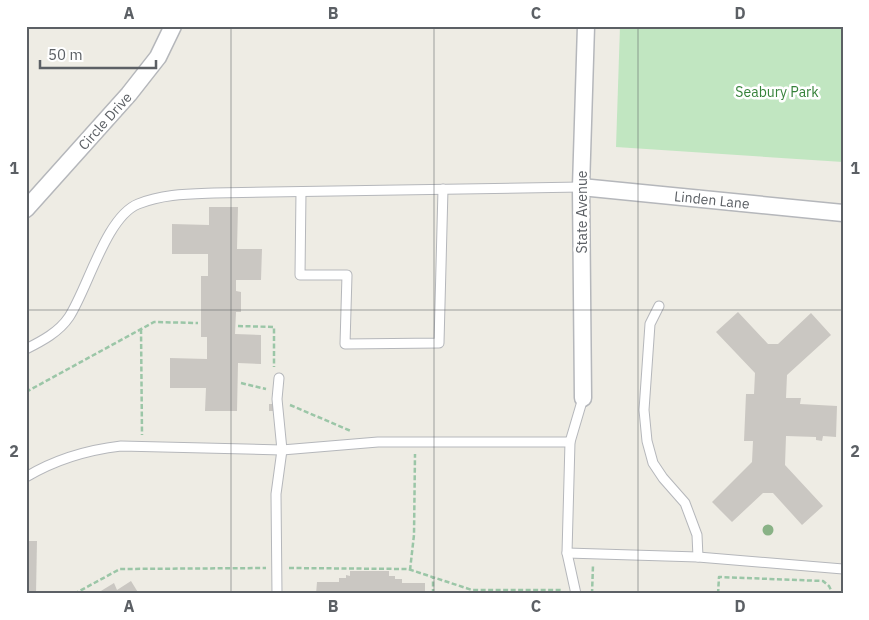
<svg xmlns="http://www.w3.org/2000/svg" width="869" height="620" viewBox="0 0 869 620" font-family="'IBM Plex Sans',sans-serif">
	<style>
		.green { fill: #c1e6c1 }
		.building { fill: #cac7c2 }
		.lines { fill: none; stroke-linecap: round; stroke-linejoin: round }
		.service-casing { stroke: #b5b7bb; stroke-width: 11 }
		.minor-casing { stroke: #b5b7bb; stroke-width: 19 }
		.path { stroke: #9bc6a7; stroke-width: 2.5; stroke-dasharray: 5 2.5; stroke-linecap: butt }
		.service { stroke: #fff; stroke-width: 9 }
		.minor { stroke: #fff; stroke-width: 16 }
		.tree { fill: #89b286 }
		.grid { fill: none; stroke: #5c6065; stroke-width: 1; stroke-opacity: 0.55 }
		.labels { text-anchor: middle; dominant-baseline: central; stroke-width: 5; stroke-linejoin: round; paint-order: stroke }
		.park-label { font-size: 14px; fill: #36823a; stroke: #fff }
		.street-label { font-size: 14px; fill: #5c6065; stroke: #fff }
		.neatline { fill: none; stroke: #5c6065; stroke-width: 2 }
		.grid-label { font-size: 16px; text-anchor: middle; font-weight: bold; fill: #5c6065 }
	</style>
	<rect width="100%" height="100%" fill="#eeece4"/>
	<path class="green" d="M620,26h223v136l-227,-15z"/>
	<g class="building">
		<path d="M209,207h29l-1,42h25l-1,31h-25v11l5,1v20h-5l-1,22 26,1v29l-23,-1 -1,48h-32l1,-23h-36v-30l37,1v-22h-6v-61h7v-22h-36v-30l37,1z"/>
		<path d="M738,312l30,32h10l33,-31 20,22 -44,40 -1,23h15l-1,6 37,2 -1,31 -13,-1 -1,5 -6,-1v-3l-30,-1 -1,29 38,41 -21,19 -29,-32h-10l-31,29 -20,-20 40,-40 1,-21h-9l2,-47h8l1,-21 -39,-41z"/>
		<rect x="269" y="404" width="7" height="7"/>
		<path d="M26,541h11l-1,53h-10z"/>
		<path d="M350,571h39v5h6v3h7v4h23v11h-109l1,-12h22v-4h7v-3l4,1z"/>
		<path d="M131,581l8,13h-43l18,-11 3,7z"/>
	</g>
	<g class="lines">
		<defs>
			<g id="service">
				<path d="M301,192l-1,83h47l-2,69 94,-1 4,-154"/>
				<path d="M659,306l-9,18 -6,86 3,31 6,22 10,15 22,25 12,32 1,22"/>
				<path d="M26,349c16,-8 33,-17 43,-32 19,-29 37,-100 69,-113 25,-10 50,-10 76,-11l367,-6"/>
				<path d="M26,477c30,-18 61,-27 95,-31l161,4 96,-8h192"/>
				<path d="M567,553l131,4 145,12"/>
				<path d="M277,594l-1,-100 6,-44 -5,-51 2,-21"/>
				<path d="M576,594l-9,-41 3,-111 13,-44"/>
			</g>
			<g id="minor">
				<path d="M581,187l262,26"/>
				<path d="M26,209l103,-115 29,-37 15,-31"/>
				<path d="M583,398l-2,-211 5,-161"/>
			</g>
		</defs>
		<use href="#service" class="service-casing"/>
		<use href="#minor" class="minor-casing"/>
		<g class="path">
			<path d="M238,326l36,1v40"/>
			<path d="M141,329l1,106"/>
			<path d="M241,383l25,6"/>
			<path d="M26,392l128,-70 44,1"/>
			<path d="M290,405l61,26"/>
			<path d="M289,568l119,1 64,21h91"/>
			<path d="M410,570l4,-35 1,-81"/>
			<path d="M74,594l46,-25 146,-1"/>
			<path d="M433,594v-17"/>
			<path d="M592,594l1,-29"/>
			<path d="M718,594l1,-17 104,4 6,5 4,8"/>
		</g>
		<use href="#service" class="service"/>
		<use href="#minor" class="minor"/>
	</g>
	<circle class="tree" cx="768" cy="530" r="5.5"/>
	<path class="grid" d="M231,26v568M434,26v568M638,26v568M26,310h817"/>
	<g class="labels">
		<g class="park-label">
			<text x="777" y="92">Seabury Park</text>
		</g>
		<g class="street-label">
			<text transform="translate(105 121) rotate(-48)">Circle Drive</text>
			<text transform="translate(712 200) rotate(6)">Linden Lane</text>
			<text transform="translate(582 212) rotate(-90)">State Avenue</text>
		</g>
	</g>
	<rect width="869" height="620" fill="none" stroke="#ffffff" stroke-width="55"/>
	<path d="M40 60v8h116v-8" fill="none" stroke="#5c6065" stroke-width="2.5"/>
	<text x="48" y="60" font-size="15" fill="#5c6065" stroke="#ffffff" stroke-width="4" paint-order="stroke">50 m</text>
	<rect x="28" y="28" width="814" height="564" class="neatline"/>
	<g class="grid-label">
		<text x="129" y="19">A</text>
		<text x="333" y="19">B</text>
		<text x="536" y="19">C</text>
		<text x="740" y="19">D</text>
		<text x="14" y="174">1</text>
		<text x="855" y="174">1</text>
		<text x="14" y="457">2</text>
		<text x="855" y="457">2</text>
		<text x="129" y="612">A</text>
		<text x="333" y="612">B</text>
		<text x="536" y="612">C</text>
		<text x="740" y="612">D</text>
	</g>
</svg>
